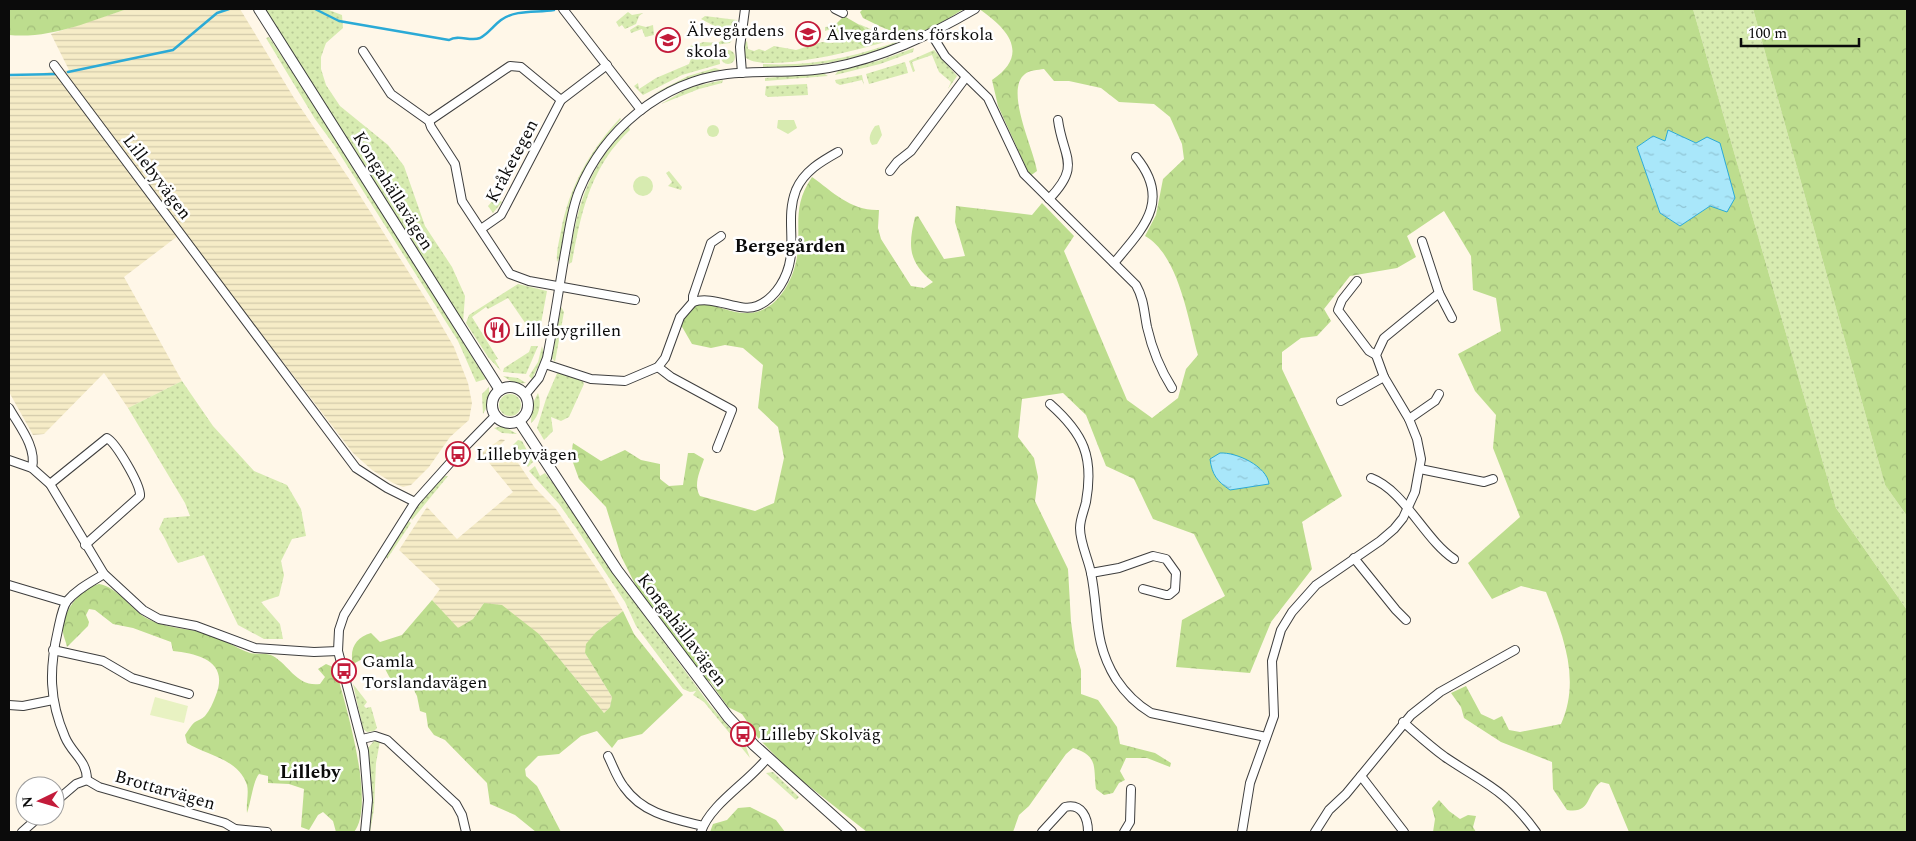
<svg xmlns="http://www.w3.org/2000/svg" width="1916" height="841" viewBox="0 0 1916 841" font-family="Spectral,serif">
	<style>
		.farmland { fill: url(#farmland-rules) }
		.grass { fill: url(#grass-dots) }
		.forest { fill: url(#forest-crowns); fill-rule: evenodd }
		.park { fill: #d7ebb0 }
		.pitch { fill: #e8f2c2 }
		.water { fill: url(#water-ripples); stroke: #2baad6 }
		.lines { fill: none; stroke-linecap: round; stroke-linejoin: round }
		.stream { stroke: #2baad6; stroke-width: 2.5 }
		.minor-casing { stroke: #3e3e3e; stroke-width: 10 }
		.tertiary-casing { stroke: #3e3e3e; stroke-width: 12 }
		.minor { stroke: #fff; stroke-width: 8 }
		.tertiary { stroke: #fff; stroke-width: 10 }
		.labels { text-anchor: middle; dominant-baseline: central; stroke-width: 5; stroke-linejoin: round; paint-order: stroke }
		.poi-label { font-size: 18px; fill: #0b0b0b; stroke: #fff; text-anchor: start }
		.street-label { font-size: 18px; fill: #0b0b0b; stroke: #fff }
		.neighbourhood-label { font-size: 19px; font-weight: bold; fill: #0b0b0b; stroke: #fff }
	</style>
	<defs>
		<pattern id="farmland-rules" width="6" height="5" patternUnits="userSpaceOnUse" patternTransform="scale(1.25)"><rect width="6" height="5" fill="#f6ecc7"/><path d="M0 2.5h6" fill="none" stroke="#d2c9aa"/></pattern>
		<pattern id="grass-dots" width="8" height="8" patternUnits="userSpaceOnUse" patternTransform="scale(1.25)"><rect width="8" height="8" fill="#d7ebb0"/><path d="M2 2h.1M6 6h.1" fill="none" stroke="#b7c896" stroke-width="1.8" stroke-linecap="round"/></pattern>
		<pattern id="forest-crowns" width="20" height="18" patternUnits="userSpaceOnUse" patternTransform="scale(1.25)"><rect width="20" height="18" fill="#bddd8e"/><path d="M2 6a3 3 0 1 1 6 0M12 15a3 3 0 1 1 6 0" fill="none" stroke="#a1bc79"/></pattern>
		<pattern id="water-ripples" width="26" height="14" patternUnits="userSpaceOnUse" patternTransform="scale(1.25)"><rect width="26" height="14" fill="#a9e7fa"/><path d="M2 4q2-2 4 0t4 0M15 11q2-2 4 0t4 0" fill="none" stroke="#90c5d5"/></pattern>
	</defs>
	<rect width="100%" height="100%" fill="#fff7e8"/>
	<g class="farmland">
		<path d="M127,9h113l54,89 56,82 79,124 25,43 14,36 4,20 -3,17 -19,17 -21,30 -18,18 -8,2 -10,-4 -21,-13 -19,-17 -170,-221 -59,45 58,104 -54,27 -24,-35 -60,61 -11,1 -24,-43v-315l60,-7 -18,-36z"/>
		<path d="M501,439l4,1 -5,5 7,12h7l21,31 21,21 50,73 17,29 -27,21 -11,21 27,44 -2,10 -6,6 -65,-79 -55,-31 -11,16 -15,10 -26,-29 8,-11 -41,-39 28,-43 30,32 56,-47 -32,-39z"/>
	</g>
	<g class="grass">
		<path d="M265,9h61l16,6 1,13 -17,15 -5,14v12l5,16 14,21 48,39 16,21 21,60 27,41 13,29 -2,27z"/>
		<path d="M1693,9h60l132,476 22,31v94l-71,-102z"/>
		<path d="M628,12l4,3 11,-2 -4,3 -3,8 -11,5 -3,-4 -3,2 -3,-5z"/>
		<path d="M705,16l32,4 -2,16 -5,7 -39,5 -1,-2 14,-4 13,1 6,-3 6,1 5,-7 -3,-6 -9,2 -21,-11z"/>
		<path d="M837,23l7,12 18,11 13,-5 -16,-17 34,15c-23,9 -133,37 -149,17l-1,-11 4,-4 1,8 6,2 5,-2 6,2 9,-5 22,4 26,-8 11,1 5,-4 -1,-6 -6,-4 -6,2v-4l8,-1z"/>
		<path d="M638,25l8,2 7,-2 1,10 -9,2 -3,-8 -11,4 -1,-3z"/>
		<path d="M269,37l32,47 185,295 -10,3 -18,-41 -124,-196 -19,-26 -49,-81z"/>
		<path d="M904,39l6,1c-49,18 -95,29 -147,27v-3c49,3 96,-8 141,-25z"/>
		<path d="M914,48l-1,4 -33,12 -45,11 3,-4 43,-11z"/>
		<circle cx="728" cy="57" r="7"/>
		<path d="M934,50l23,26 -9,13 3,-7 -12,-10 -7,-17 -20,7 3,9 -2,1 -4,-11z"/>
		<path d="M719,52l1,12 -38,11 -39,20 -9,-9 4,-3 1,6 17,-11 33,-14 3,-8z"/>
		<path d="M905,62l3,11 -39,11 -3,-10z"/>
		<path d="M715,68l6,2 -66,23 33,-17z"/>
		<path d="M823,73l5,3 -63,5v-3z"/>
		<path d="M862,75l2,10 -2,-5 -22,5 -4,-2 -1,-3z"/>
		<path d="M723,80l-1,3 -23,6 -38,15 27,-16z"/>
		<path d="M807,84l1,11 -40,2 -3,-2 1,-9z"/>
		<path d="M620,118l1,1c-20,25 -38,49 -49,80 -5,14 -8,55 -15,63 -1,-9 2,-21 4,-31 8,-44 28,-79 59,-113z"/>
		<path d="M629,127l1,3c-39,36 -49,82 -58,132l-3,2c6,-52 19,-100 60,-137z"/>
		<path d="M669,171l13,16 -1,3 -13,-4 4,-4 -6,-9z"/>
		<path d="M495,198l7,4 -9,11 -5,-7z"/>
		<path d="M518,284l29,7 -8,43 -9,-4 -22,-32 -20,11 -2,-2 -14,10 26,42 -3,1 6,11 -13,-14 -22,-34 3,-8z"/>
		<path d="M561,307l3,5 -9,50 -3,-4z"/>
		<path d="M531,346h7l-12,28 -23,-2 1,-4 25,-16z"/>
		<path d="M542,346l2,9 -12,24 -3,-3 9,-14z"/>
		<path d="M558,371l24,8 2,5 -15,33 -8,4 -10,-4 2,14 -9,9 -7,-12 9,-29z"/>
		<path d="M503,376l15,2 8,5 -11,1z"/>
		<path d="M182,381l31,45 41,45 33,14 14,24 5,27 -14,3 -11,22 3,14 -5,21 -18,6 19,22 3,15h-19l-26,-14 -34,-70 -26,8c-8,-11 -11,-23 -19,-34l5,-11 26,-2 -5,-13 -57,-95z"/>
		<path d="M489,387v16l-6,11 -1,-20z"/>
		<path d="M538,393c4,10 1,24 -7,30l1,-18z"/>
		<circle cx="510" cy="405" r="11"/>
		<path d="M503,426l14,8 -15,-1 -8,-5z"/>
		<path d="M518,440l4,1 11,21 -5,5 -15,-22z"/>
		<path d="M535,466l5,10 5,-3 11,14 68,101 86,117 36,42 4,11 -46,-56 -11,-7 3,-4 -6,1 -7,-3 -47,-63 -11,-24 -49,-74 -17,-24 -30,-33z"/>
		<path d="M445,476h3l-36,44 -2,-4c10,-15 21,-28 35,-40z"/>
		<path d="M407,520l4,3 -24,36 -1,-3z"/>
		<path d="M353,684l14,18 -3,4 2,2 5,-1 6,21 -3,3 -7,1 -4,-3z"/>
		<path d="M374,741h6l-4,22 -2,46 -4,23h-2l4,-34 -5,-49z"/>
		<path d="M773,772l26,25 -3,3 -30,-27z"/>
	</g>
	<g class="forest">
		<path d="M9,9h118c-39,13 -77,30 -118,26z"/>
		<path d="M863,9h101c-14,8 -38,24 -53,25 -16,1 -34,-9 -48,-16l-3,-6z"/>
		<path d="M979,9h714l143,499 71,102v222h-278l-20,-48 -8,-2c-15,11 -9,32 -34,28l-14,-21 -1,-27 -51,-20 -37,-24 -3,-11 -10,-14 15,-7 15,28 13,6 8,-4 7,14 11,2 41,-8c20,-45 2,-89 -15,-132l-25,-6 -29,13 -24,-36 52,-46 -27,-69 3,-33 -21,-24 -17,-37 43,-23 -5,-33 -23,-8 -2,-34 -27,-45 -37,25 9,21 -19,11 -47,8 -26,33 7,12 -14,15 -16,2 -19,14v17l60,127 -40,26 10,47 -41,53 -21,51 -74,-6 6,-47 43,-24 -31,-62 -41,-15 -19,-40 -28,-13 -20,-51 -23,-22 -41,6 -4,38 16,21 4,19 -3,24 33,68 3,53 4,28 6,20v24l17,6 19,27 3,17 35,9 16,10 -1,4 -23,-9h-21l-6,13 5,9 -6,3 -6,10 -9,2 -8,-6c-3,-22 3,-33 -23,-41l-7,6 -37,52 -10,9 -6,17h-146l-76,-60 -33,-34 -16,-24 -14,-7 -18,-25 -19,-16 -50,-70 -20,-40 -15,-49 -27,-28 -8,-22 2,-14 28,18 24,-11 16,10 19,4v15l9,7 14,-1 5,-32h6l10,6c-4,12 -11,26 -4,37l55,15 19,-8 10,-45 -6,-31 -20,-19 5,-43 -20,-17 -18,-3 -14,3 -19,-4 -11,-19 8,-16 11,-7c15,3 33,12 48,11 26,0 43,-28 48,-51 7,-32 -6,-53 16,-85 21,15 39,34 67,33l-1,18 3,11 30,47 13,2 9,-6c-25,-20 -25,-36 -18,-65l3,-1 26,43 21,-3 -10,-34 1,-16 76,9 10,-12 32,33 -10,15 63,149 25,18 26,-20 8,-29 12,-14c-10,-35 -19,-100 -53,-119l11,-21 7,-36 21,-20 -2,-15 -12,-27 -16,-13 -35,-2 -18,-14 -32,-7h-15l-10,-12c-6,1 -15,1 -19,5 -21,16 9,75 12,97l-7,5 -32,-70 -6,-26c38,-25 17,-51 -13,-71zM1668,130l28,13 14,63 -30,20 -20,-13 -23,-66 16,-11 12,6z"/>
		<path d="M1753,9h154v507l-22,-31z"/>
		<path d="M844,16l19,11 11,16 -12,3 -18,-11 -7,-12z"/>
		<path d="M99,584c19,3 32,26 49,35 19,10 40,9 60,15 15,5 28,14 42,19 7,2 16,-1 23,3 17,10 24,31 47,28l5,-7 -7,-8 8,-5 7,3 4,7c9,32 39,132 17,158h-18l-3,-11 -10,-9 -5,3 -9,15 -8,-3 3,-38 -15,-5 -21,-1v-7l-9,-2c-6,7 -8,28 -12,39 -1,-9 2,-20 0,-28 -8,-26 -41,-30 -60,-42l-2,-8c3,-4 6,-10 10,-13 3,-2 7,-3 10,-6 5,-6 8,-13 11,-21 13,-34 -17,-41 -43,-44l-2,-9 -38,-14 -20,-4 -18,-14 -6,-1 -3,6 3,7 -1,4 -21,21c-1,-6 -5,-13 -4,-19 1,-19 18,-39 36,-44z"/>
		<path d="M432,600l26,28 15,-9 11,-16 18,2 37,29 65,79 6,-6 2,-10 -27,-44 1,-9 10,-12 27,-21 11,23 49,61 -41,39 -24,6 -6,8 -15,-17 -16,5 -22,18 -21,2 -13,13 1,7 11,10 24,46h-25l-21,-17 -25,-11 -3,-21 -42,-43 -11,-5 -6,-8 -2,-14 -6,-2 -3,-15 -5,-10 -19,-2 -10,-19 -11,-11 -19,10c-4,-15 3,-27 18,-31l9,9 22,-7z"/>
		<path d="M1439,800l10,11 11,8 8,-4 8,1 -3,11 3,5h-43l2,-13 -3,-11z"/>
		<path d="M750,807l26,13 9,12h-75l3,-8 14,-4 11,-12z"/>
	</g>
	<g class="park">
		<path d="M778,120h16l3,8 -9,6 -11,-6z"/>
		<circle cx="713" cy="131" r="6"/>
		<path d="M879,125l3,10 -5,9 -5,1c-5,-7 -1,-13 3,-19z"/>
		<circle cx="643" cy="186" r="10"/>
	</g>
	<path class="pitch" d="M155,697l33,9 -4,17 -34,-8z"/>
	<g class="water">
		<path d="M1668,130l28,13 11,-6 13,6 15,55 -8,14 -17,-6 -30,20 -20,-13 -23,-66 16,-11 12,5z"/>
		<path d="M1220,453c16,-1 47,13 49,31l-39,6c-13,-9 -18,-15 -20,-31z"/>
	</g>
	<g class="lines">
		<g class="stream">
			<path d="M315,9l24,12 110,19c10,-6 21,2 31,-2 8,-4 13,-12 21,-18 15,-11 36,-7 53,-10"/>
			<path d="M68,72l105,-22 44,-37 12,-4"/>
			<path d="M9,75l50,-1"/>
		</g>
		<defs>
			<g id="minor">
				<path d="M563,9l78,101"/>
				<path d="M835,9l8,4"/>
				<path d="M932,35l13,21 43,42 36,76 112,111c8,14 8,27 11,42 5,22 13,42 25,61"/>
				<path d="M363,51l28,43 38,27 2,6 24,37 7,37 48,73 19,7 106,19"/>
				<path d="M54,65l302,403 31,20 28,14"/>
				<path d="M742,73l-2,-26 5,-38"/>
				<path d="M429,121l81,-55 11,1 40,33 46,-35"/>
				<path d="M890,171l7,-9 14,-11 55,-74"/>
				<path d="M1049,199c33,-34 14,-41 9,-79"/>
				<path d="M481,229l20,-14 60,-115"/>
				<path d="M1422,241l17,52 13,25"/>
				<path d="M1114,263c29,-35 58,-62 22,-106"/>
				<path d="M1357,281l-15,19 -4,10 31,41 7,4"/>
				<path d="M693,302v-6l18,-53 10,-7"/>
				<path d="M545,364l46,15 34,2 33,-14 7,-9 15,-41 13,-15c22,-7 46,11 64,4 10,-4 17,-11 23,-20 22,-34 3,-63 16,-96 8,-19 26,-29 42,-38"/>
				<path d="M658,367l13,10 61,33 -15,38"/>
				<path d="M525,395l14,-17 8,-20c7,-35 12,-70 18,-105 4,-21 6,-42 14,-62 25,-61 82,-109 148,-117 34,-4 68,0 102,-6 53,-10 100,-32 146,-59"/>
				<path d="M1341,401l43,-24"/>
				<path d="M1050,404c34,30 44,53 36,98 -2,9 -6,17 -6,26 0,15 8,30 11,45 8,39 2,69 25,106 10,15 20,25 35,34l115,24"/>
				<path d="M9,408c10,18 28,39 23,60"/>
				<path d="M1409,419l26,-18 4,-7"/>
				<path d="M9,460l23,8 18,16 54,90 39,36 16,9 37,7 59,22 59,4 24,-1"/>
				<path d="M1420,469l64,13 9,-3"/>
				<path d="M1371,478c33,12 54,62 83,81"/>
				<path d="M50,484l57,-46c9,5 34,47 33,58l-55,49"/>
				<path d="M1354,558l42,52 10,10"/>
				<path d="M1091,573l28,-5 34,-12 13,3 10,14 -1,17 -6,5h-3l-23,-6"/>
				<path d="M9,585l57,17"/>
				<path d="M53,650l50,11 29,17 57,16"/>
				<path d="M9,705l14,1 30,-6"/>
				<path d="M1403,722c14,12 27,24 42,35 40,27 61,33 91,75"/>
				<path d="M362,739l13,-3 12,4 69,64 6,11 4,17"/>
				<path d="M608,756c5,10 9,22 16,31 19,27 50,32 79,39"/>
				<path d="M1361,776l43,56"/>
				<path d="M87,780c0,-20 -15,-26 -22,-43 -16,-37 -16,-68 -7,-107 2,-9 4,-22 9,-29 10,-12 24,-19 37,-27"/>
				<path d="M87,780l12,7 126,36 10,6 1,3"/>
				<path d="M55,802l21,-18 11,-4"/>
				<path d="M235,829l32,3"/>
				<path d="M22,832l18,-16"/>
				<path d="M365,832l3,-32 -4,-49 -26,-100 1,-21 5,-15 71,-113 43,-48 38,-39"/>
				<path d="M701,832c9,-28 48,-50 67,-75"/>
				<path d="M1042,832l23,-25c17,-4 23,11 23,25"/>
				<path d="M1124,832l6,-10 1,-33"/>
				<path d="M1242,832l8,-49 24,-67 -2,-55 9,-31 11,-18 24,-27 64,-44 14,-12 9,-11 12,-26 6,-33 -4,-20 -8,-20 -25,-42 -8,-22 8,-17 55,-45"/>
				<path d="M1315,832l14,-22 17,-16 65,-79 29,-23 75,-42"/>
			</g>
			<g id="tertiary">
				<path d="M259,9l241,381"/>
				<circle cx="510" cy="405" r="18"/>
				<path d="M519,421l98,149 111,147 26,28 97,87"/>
			</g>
		</defs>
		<use href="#minor" class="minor-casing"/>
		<use href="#tertiary" class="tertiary-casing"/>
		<use href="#minor" class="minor"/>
		<use href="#tertiary" class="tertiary"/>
	</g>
	<defs>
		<symbol id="school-ring" viewBox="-11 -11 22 22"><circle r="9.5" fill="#fff" stroke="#c31b3a" stroke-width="1.5"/><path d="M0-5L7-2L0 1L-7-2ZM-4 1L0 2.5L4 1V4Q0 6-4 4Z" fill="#c31b3a"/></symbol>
		<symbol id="restaurant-ring" viewBox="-11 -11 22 22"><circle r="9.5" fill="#fff" stroke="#c31b3a" stroke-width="1.5"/><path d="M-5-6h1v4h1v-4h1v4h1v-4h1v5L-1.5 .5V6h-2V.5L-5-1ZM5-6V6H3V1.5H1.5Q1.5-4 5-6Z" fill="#c31b3a"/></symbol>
		<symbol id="bus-ring" viewBox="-11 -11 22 22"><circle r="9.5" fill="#fff" stroke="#c31b3a" stroke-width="1.5"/><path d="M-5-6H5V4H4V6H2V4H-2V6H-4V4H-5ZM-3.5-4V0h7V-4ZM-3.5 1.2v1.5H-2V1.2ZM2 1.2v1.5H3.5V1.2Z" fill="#c31b3a"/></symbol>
	</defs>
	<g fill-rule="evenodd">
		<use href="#school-ring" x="794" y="20" width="28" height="28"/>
		<use href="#school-ring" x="654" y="26" width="28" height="28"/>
		<use href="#restaurant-ring" x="483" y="316" width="28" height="28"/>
		<use href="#bus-ring" x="444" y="440" width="28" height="28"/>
		<use href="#bus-ring" x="330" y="657" width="28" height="28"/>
		<use href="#bus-ring" x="729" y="720" width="28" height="28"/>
	</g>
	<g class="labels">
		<g class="poi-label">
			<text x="686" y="30">Älvegårdens<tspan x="686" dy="21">skola</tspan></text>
			<text x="826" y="34">Älvegårdens förskola</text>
			<text x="514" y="330">Lillebygrillen</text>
			<text x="476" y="454">Lillebyvägen</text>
			<text x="362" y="661">Gamla<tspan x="362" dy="21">Torslandavägen</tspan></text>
			<text x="760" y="734">Lilleby Skolväg</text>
		</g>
		<g class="street-label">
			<text transform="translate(512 161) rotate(-62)">Kråketegen</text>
			<text transform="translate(157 177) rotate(53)">Lillebyvägen</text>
			<text transform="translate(393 191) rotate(58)">Kongahällavägen</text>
			<text transform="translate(682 630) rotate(53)">Kongahällavägen</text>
			<text transform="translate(165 790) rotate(16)">Brottarvägen</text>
		</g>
		<g class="neighbourhood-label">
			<text x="790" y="246">Bergegården</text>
			<text x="310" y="772">Lilleby</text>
		</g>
	</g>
	<rect width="1916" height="841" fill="none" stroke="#0b0b0b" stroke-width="20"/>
	<g transform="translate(40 801) rotate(265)"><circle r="24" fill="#ffffff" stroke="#9d9d9d"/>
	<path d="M0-4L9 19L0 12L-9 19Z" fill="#c31b3a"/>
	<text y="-8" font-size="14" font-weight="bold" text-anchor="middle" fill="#0b0b0b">N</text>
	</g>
	<path d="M1741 38v8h118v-8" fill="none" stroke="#0b0b0b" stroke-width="2.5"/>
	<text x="1748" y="38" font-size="15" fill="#0b0b0b" stroke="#ffffff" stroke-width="4" paint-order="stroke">100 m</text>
</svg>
